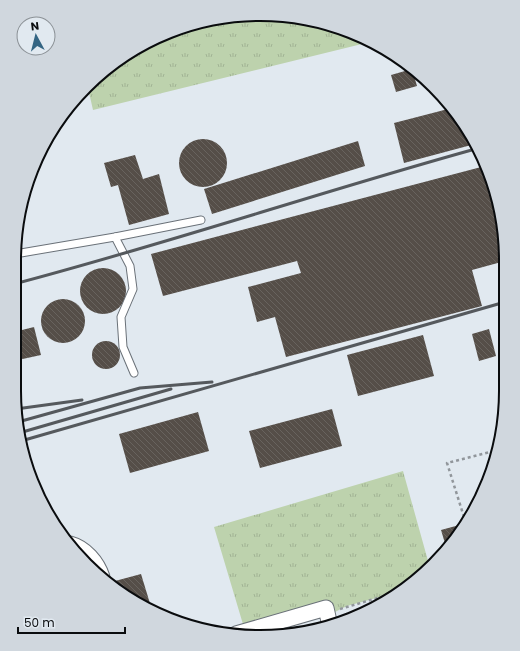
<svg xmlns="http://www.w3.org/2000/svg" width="520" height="651" viewBox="0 0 520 651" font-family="Poppins,sans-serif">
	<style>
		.grass { fill: url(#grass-tufts) }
		.building { fill: url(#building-back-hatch) }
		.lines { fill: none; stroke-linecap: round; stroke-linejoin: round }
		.lane-casing { stroke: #6a7178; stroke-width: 9 }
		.street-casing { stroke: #6a7178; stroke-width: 17 }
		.path { stroke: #91969b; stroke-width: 2.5; stroke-dasharray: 3 3; stroke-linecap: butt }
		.lane { stroke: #fff; stroke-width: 7 }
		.street { stroke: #fff; stroke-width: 15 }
		.rail { stroke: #55595d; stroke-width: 3 }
		.rim { fill: none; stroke: #0a0c0e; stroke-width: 2 }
	</style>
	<defs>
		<pattern id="grass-tufts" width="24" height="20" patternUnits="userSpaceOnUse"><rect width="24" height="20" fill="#bdd2ad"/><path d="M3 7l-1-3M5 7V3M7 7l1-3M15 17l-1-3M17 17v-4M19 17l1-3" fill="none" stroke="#a1b394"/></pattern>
		<pattern id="building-back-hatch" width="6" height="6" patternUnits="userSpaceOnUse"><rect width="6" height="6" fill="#554e48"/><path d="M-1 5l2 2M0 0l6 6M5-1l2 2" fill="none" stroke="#68635e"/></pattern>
	</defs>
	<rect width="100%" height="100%" fill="#e1e9f0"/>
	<g class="grass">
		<path d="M244,15l95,12 27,16 -273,67 -5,-22 63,-49z"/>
		<path d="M403,471l27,97 -8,8 -24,16 -51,14 -20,10 -82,15 -31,-104z"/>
	</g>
	<g class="building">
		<path d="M412,69l5,17 -21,6 -5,-17z"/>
		<path d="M448,109l27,35 -71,19 -10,-40z"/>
		<circle cx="203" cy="163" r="24"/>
		<path d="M358,141l7,25 -153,48 -8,-25z"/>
		<path d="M135,155l8,24 16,-5 10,40 -40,11 -11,-40 -7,2 -7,-24z"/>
		<path d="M485,166l20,78v17l-33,9 10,36 -196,51 -11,-40 -18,5 -9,-35 53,-14 -4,-12 -134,35 -12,-42z"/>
		<circle cx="103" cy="291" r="23"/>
		<circle cx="63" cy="321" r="22"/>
		<path d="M34,327l7,28 -23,5 4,13 -8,2v-43z"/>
		<path d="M489,329l7,27 -17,5 -7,-27z"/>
		<path d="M423,335l11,41 -76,20 -11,-41z"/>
		<circle cx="106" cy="355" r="14"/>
		<path d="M332,409l10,37 -82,22 -11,-37z"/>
		<path d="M198,412l11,39 -79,22 -11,-39z"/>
		<path d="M463,524l-8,17 -8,9 -6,-20z"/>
		<path d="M141,574l11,36 -15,-6 -20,-15 -2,-8z"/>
	</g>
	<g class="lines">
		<defs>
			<g id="lane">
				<path d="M115,237l15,29 3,23 -12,28 2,30 11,26"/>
				<path d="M15,254l100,-17 86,-17"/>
			</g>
			<g id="street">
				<path d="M70,544c15,4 27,18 32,33"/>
				<path d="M236,634l90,-26 4,18"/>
			</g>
		</defs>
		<use href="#lane" class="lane-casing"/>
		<use href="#street" class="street-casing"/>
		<g class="path">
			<path d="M464,517l-17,-54 51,-13"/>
			<path d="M340,609l58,-17"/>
		</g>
		<use href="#lane" class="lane"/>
		<use href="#street" class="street"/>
		<g class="rail">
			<path d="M14,284c156,-41 309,-93 465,-136"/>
			<path d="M16,409l66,-9"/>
			<path d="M18,422l122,-34 72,-6"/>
			<path d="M19,433l152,-44"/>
			<path d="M21,441l484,-139"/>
		</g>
	</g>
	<path d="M0 0H520V651H0ZM260 21H260A239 239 0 0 1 499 260V391A239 239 0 0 1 260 630H260A239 239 0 0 1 21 391V260A239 239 0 0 1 260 21Z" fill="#d0d7de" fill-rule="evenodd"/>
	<path class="rim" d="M260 21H260A239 239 0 0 1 499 260V391A239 239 0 0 1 260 630H260A239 239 0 0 1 21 391V260A239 239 0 0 1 260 21Z"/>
	<g transform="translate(36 36) rotate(353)"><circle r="19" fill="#e1e9f0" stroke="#8b9196"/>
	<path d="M0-3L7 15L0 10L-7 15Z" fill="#346583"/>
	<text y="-6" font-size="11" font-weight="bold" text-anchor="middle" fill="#0a0c0e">N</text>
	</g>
	<path d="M18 627v6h107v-6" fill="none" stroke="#0a0c0e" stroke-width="2"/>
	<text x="24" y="627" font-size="12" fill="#0a0c0e" stroke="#e1e9f0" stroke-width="3" paint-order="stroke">50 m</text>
</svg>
